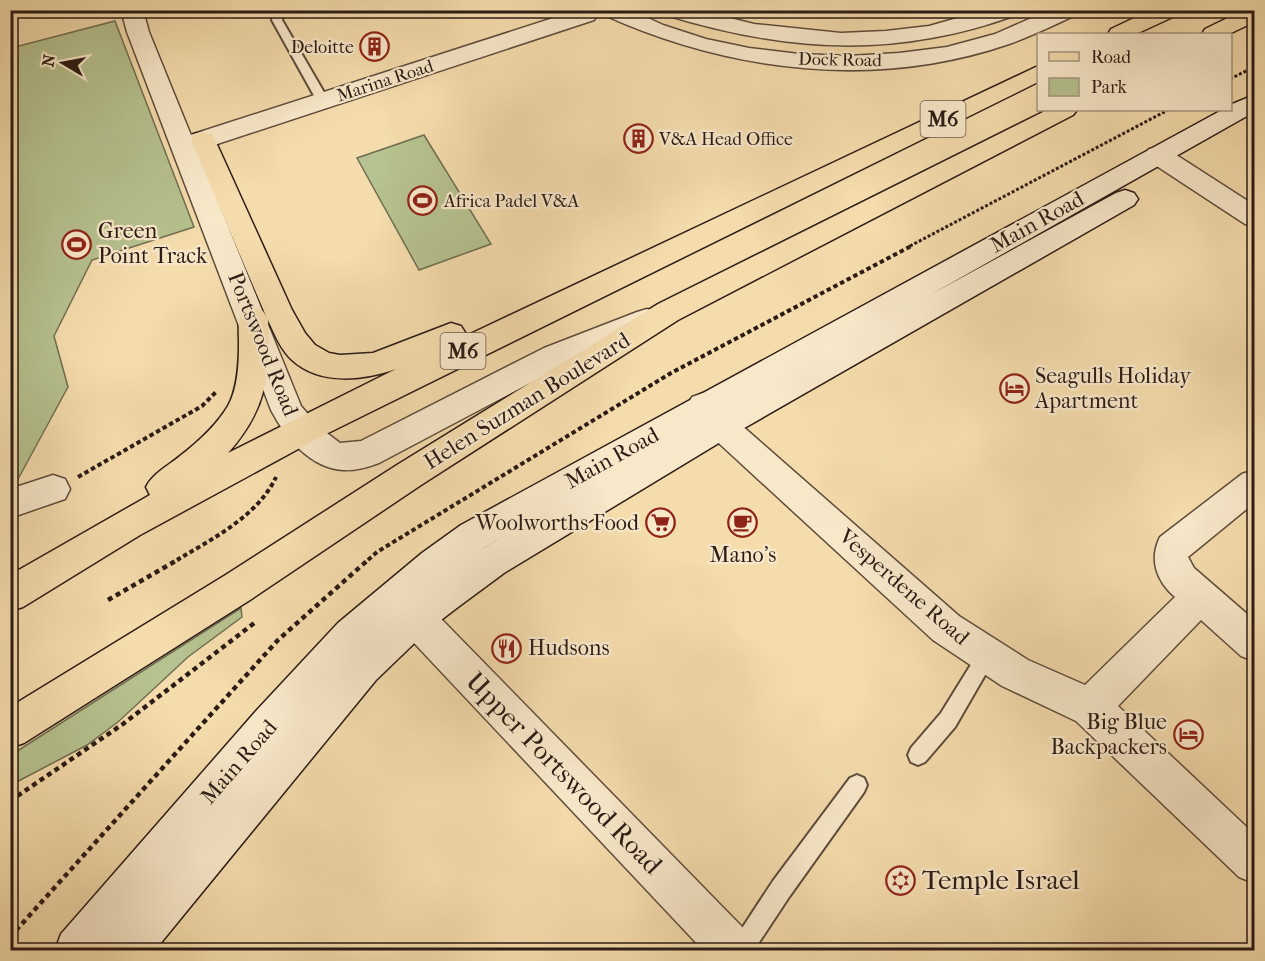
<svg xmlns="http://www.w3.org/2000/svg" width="1265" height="961" viewBox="0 0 1265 961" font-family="'IM FELL French Canon',serif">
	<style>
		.green { fill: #b6c28f; stroke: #706e52; stroke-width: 1.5 }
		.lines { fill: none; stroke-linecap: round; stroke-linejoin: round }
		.service-casing { stroke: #5e4b3b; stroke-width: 4 }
		.minor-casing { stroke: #5e4b3b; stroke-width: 3 }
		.tertiary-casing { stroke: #5e4b3b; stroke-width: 3 }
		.secondary-casing { stroke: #2b1b15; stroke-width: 3 }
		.primary-casing { stroke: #2b1b15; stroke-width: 3 }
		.path-far2 { stroke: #2b1b15; stroke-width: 3; stroke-dasharray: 3 2; stroke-linecap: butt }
		.path-far1 { stroke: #2b1b15; stroke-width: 4; stroke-dasharray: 4.5 3; stroke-linecap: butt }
		.path { stroke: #2b1b15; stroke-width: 4.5; stroke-dasharray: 5 4; stroke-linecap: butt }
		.service { fill: #f8e8ca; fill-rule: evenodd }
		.minor { fill: #f8e8ca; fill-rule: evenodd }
		.tertiary { fill: #f8e8ca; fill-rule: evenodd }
		.secondary { fill: #f8e8ca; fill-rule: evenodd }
		.primary { fill: #f5dcad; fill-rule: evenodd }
		.labels { text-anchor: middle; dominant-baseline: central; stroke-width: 4.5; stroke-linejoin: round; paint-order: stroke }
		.far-poi-label { font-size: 18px; fill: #2b1b15; stroke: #f8e8ca; text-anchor: start }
		.far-street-label { font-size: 18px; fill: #2b1b15; stroke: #f8e8ca }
		.shield { fill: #f8e8ca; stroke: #68584b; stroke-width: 1.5 }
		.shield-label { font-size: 21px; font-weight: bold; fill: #2b1b15 }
		.street-label { font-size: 22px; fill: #2b1b15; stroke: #f8e8ca }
		.poi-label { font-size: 22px; fill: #2b1b15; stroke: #f8e8ca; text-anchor: start }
		.near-street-label { font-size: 27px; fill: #2b1b15; stroke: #f8e8ca }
		.near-poi-label { font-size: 27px; fill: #2b1b15; stroke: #f8e8ca; text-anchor: start }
	</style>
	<rect width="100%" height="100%" fill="#f5dcad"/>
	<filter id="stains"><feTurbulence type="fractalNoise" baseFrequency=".00333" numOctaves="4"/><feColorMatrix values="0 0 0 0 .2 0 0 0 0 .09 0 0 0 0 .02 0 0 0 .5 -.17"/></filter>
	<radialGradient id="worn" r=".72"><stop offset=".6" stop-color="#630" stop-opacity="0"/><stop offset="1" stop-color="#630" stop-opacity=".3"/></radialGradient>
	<g class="green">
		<path d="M115,21l79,206 -102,33 -38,76 14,51 -51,94 -6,2v-435z"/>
		<path d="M424,135l67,109 -72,26 -62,-112z"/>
		<path d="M241,608l1,9 -54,40 -70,65 -31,23 -76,40v-30z"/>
	</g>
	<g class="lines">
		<defs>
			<g id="service">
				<path d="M274,10h11l-3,10 47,81 -2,3h-8l-2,-3 -45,-81z"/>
				<path d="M987,647l7,3 2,6 -41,71 -30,35 -7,3 -7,-3 -3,-7 3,-7 30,-35 39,-63z"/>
				<path d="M857,775l7,3 3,7 -3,7 -75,105 -35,53h-24l3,-8 40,-61 77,-103z"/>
			</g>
			<g id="minor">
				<path d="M578,10h16l3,5 -3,5 -401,132 -9,2 -9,-2 -3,-6 3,-6z"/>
				<path d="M1158,147l9,2 87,56v21l-9,-2 -96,-63 -4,-6 4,-6z"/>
				<path d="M703,393l11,4 18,20 227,199 69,44 57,25 90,-88c-19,-16 -26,-38 -15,-60l82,-63 12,-4v33l-66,54 6,11 60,52v41l-13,-5 -40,-36 -83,86 136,128v49l-15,-6 -163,-156 -74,-35 -69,-46 -223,-205 -18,-20 -5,-9 5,-9z"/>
				<path d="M53,475l12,4 5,10 -5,10 -55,19v-29z"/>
				<path d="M397,582l13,5 339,347 6,16h-52l-319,-339 -5,-12 5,-12z"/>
			</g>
			<g id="tertiary">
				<path d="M121,10h22l6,22 152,374 18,21 21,16 21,-2 183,-93 93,-36 10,-3 10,3 5,8 -5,8 -91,36 -187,99c-11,4 -23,8 -36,7 -33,-2 -58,-33 -72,-60l-144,-378z"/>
				<path d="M602,10h29l32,15 43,14 43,9 50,6 50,2 50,-3 48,-6 48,-13 55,-24h28l-2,5c-22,10 -44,21 -67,29 -133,46 -279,28 -405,-29z"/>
				<path d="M664,10h34l56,14 87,9 45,-2 43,-5 57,-16h32l-2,5c-121,44 -229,37 -350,0z"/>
			</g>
			<path id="secondary" d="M1254,95v17l-324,183 186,-102 9,-3 9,3 4,6 -4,6 -402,230 -228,138 -46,34 -30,23 -52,50 -221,270h-100l6,-16 195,-223 82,-88 84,-70 39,-28 761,-415h8v-5zM529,522l-49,28 5,-3z"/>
			<g id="primary">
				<path d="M1151,10h28l-2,5 -41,19h-28l3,-5z"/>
				<path d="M1244,10h10v12l-25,12h-27l3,-5z"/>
				<path d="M1038,66v16l-716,354 -182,99 -117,72 -13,4v-36l140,-80 -4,-8c7,-14 22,-21 34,-31 18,-14 36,-30 48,-50 10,-18 11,-43 11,-63 0,-12 -2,-22 4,-32l10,-3 10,3 3,5 -75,-176 3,-6 9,-2 9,2 3,6 77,170 13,23 10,12 14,8 11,2 33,-2 78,-30 10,3 5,8 -2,3zM268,320c6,13 13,30 24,40 28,26 72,20 104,9l-168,84c38,-43 43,-78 40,-133z"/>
				<path d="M1047,110h30l-4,5 -395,205 -257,165 -171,115 -226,143 -14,5v-41l214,-131 173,-111 261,-161z"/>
			</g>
		</defs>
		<use href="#service" class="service-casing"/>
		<use href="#minor" class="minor-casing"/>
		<use href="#tertiary" class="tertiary-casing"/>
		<use href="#secondary" class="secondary-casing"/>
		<use href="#primary" class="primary-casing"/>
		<g class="path-far2">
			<path d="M1230,79l24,-12"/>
			<path d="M910,246l258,-136"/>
		</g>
		<g class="path-far1">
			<path d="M78,477l124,-71 15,-15"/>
			<path d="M177,560c35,-21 81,-44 99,-83"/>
			<path d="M368,560l9,-8 294,-179 242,-128"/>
		</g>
		<g class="path">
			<path d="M108,600l71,-41"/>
			<path d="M10,801l113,-77 134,-103"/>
			<path d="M10,937l268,-297 91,-81"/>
		</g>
		<use href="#service" class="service"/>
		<use href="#minor" class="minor"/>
		<use href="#tertiary" class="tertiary"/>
		<use href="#secondary" class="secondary"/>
		<use href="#primary" class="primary"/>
	</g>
	<defs>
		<symbol id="building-ring" viewBox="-11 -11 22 22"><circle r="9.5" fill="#f8e8ca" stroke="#8f2418" stroke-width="1.5"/><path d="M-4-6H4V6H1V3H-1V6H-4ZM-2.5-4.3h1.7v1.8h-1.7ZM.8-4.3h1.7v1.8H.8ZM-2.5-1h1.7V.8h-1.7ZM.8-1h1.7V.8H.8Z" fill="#8f2418"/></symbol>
		<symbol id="stadium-ring" viewBox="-11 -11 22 22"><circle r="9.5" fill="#f8e8ca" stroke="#8f2418" stroke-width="1.5"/><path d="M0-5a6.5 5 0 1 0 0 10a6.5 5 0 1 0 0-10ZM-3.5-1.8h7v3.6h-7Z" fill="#8f2418"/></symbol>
		<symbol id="hotel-ring" viewBox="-11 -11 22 22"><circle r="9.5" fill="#f8e8ca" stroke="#8f2418" stroke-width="1.5"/><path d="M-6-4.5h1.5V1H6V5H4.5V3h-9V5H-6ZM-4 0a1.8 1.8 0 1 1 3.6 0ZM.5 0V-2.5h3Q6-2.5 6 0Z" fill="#8f2418"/></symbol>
		<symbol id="supermarket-ring" viewBox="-11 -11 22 22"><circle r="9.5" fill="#f8e8ca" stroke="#8f2418" stroke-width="1.5"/><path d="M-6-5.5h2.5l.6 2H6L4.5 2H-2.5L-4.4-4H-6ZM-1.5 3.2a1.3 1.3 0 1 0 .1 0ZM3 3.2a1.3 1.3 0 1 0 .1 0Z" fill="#8f2418"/></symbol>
		<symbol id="cafe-ring" viewBox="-11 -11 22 22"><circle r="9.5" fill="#f8e8ca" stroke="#8f2418" stroke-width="1.5"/><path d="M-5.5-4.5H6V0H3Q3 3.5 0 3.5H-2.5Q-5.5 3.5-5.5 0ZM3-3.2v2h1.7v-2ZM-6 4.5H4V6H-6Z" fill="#8f2418"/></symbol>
		<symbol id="restaurant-ring" viewBox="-11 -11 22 22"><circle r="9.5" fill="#f8e8ca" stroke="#8f2418" stroke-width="1.5"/><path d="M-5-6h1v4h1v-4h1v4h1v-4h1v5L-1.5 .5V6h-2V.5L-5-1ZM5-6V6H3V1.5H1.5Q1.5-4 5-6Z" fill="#8f2418"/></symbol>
		<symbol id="synagogue-ring" viewBox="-11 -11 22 22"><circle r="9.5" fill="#f8e8ca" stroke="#8f2418" stroke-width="1.5"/><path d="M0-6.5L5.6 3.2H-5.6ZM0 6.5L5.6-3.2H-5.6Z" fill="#8f2418"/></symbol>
	</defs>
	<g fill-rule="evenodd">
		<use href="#building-ring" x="358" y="30" width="33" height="33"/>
		<use href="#building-ring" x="622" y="122" width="33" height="33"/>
		<use href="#stadium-ring" x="406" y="184" width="33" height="33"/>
		<use href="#stadium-ring" x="60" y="228" width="33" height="33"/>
		<use href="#hotel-ring" x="998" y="372" width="33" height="33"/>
		<use href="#supermarket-ring" x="644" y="506" width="33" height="33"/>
		<use href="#cafe-ring" x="726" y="506" width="33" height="33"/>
		<use href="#restaurant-ring" x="490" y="632" width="33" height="33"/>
		<use href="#hotel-ring" x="1172" y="718" width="33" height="33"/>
		<use href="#synagogue-ring" x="884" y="864" width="33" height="33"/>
	</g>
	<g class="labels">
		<g class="far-poi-label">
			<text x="354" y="47" text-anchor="end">Deloitte</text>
			<text x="659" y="139">V&amp;A Head Office</text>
			<text x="444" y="201">Africa Padel V&amp;A</text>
		</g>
		<g class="far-street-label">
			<text transform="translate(840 60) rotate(1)">Dock Road</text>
			<text transform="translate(385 81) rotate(-18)">Marina Road</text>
		</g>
		<g class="shield">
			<rect x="920.5" y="101" width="45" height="36" rx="4.5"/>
			<rect x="440.5" y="333" width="45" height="36" rx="4.5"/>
		</g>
		<g class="shield-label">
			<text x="943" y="119">M6</text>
			<text x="463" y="351">M6</text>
		</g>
		<g class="street-label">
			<text transform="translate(1037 222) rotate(-29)">Main Road</text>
			<text transform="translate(263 344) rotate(68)">Portswood Road</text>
			<text transform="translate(527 401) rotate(-32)">Helen Suzman Boulevard</text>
			<text transform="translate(612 458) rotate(-29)">Main Road</text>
			<text transform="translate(904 587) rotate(41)">Vesperdene Road</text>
			<text transform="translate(239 762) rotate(-49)">Main Road</text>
		</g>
		<g class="poi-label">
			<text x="98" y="231">Green<tspan x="98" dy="25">Point Track</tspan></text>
			<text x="1035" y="376">Seagulls Holiday<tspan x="1035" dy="25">Apartment</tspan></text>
			<text x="639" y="523" text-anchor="end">Woolworths Food</text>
			<text x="743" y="555" text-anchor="middle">Mano's</text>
			<text x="528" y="648">Hudsons</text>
			<text x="1167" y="722" text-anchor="end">Big Blue<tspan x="1167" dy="25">Backpackers</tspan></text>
		</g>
		<g class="near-street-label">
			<text transform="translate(564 773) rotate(46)">Upper Portswood Road</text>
		</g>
		<g class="near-poi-label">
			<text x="922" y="880">Temple Israel</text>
		</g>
	</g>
	<rect width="1265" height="961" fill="none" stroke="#f5dcad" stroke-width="36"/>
	<rect x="12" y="12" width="1241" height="937" fill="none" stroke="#2b1b15" stroke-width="3"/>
	<rect x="18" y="18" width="1229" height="925" fill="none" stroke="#2b1b15" stroke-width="1.5"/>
	<rect x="1037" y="33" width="195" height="78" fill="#f8e8ca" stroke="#a69682" stroke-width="1.5"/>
	<rect x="1049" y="52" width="30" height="9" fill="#f5dcad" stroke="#a69682" stroke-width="1.5"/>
	<text x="1091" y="63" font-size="18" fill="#2b1b15">Road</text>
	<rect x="1049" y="78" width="30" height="18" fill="#b6c28f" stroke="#a69682" stroke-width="1.5"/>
	<text x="1091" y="93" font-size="18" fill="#2b1b15">Park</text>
	<g transform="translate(63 63) rotate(280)" stroke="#f8e8ca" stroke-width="4.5" paint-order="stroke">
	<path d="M0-4.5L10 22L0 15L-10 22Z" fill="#2b1b15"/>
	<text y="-9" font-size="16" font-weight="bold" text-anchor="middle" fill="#2b1b15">N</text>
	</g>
	<rect width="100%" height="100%" filter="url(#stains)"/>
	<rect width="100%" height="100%" fill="url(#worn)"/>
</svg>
